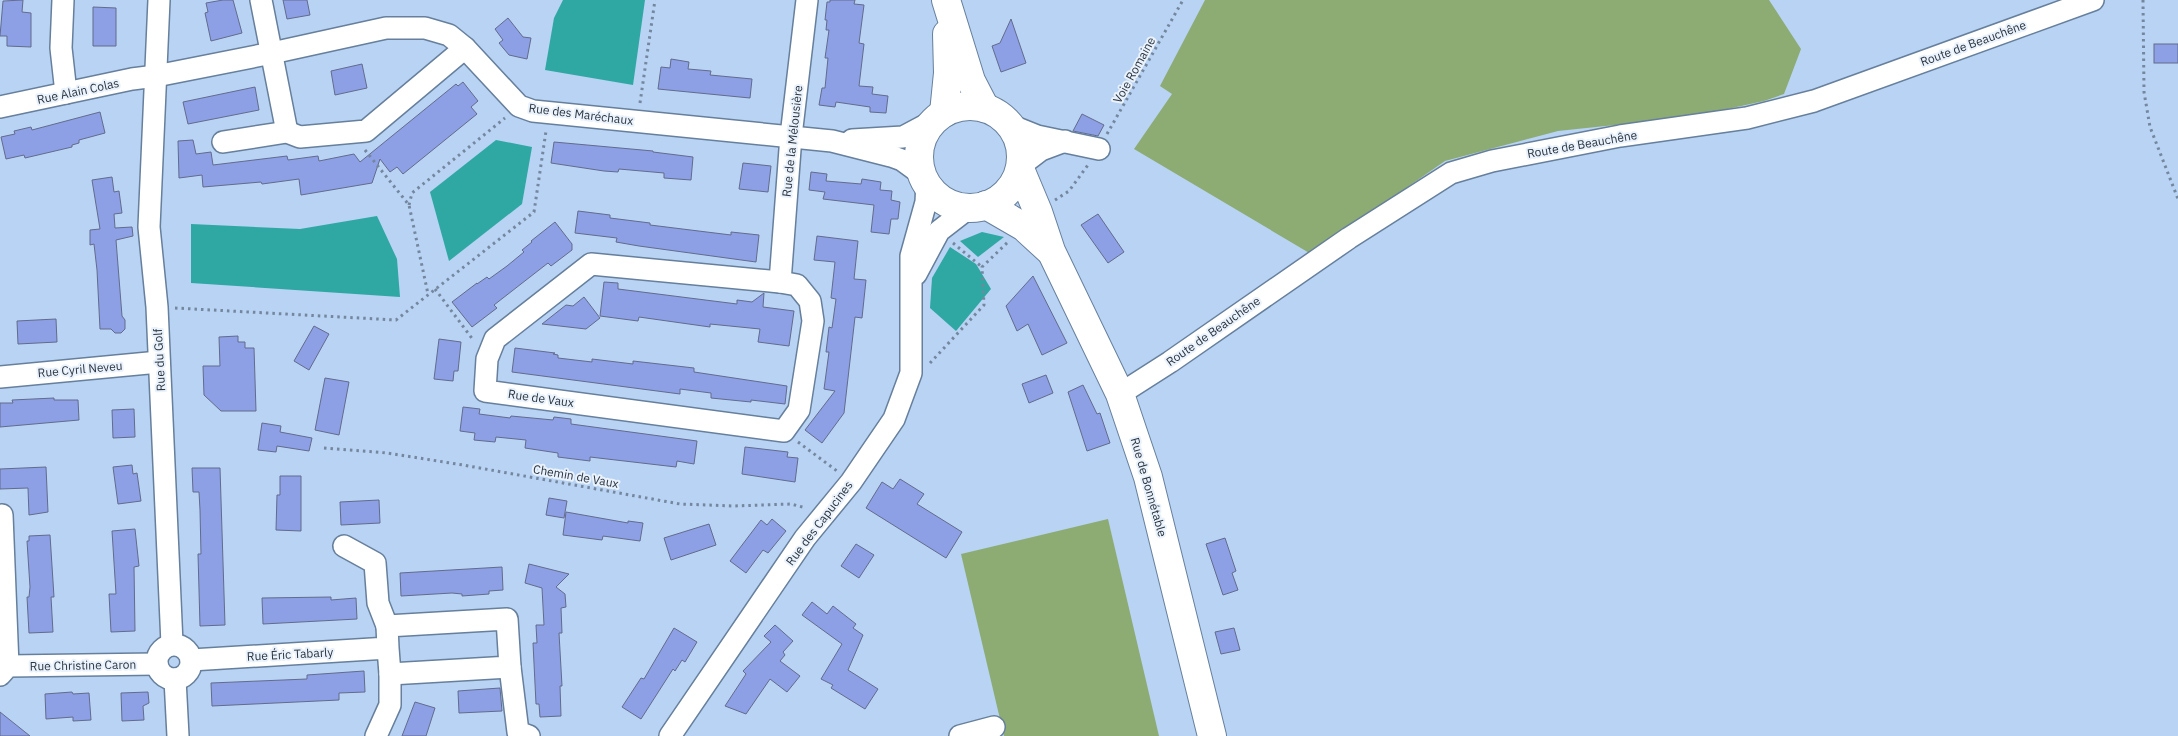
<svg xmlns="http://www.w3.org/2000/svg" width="2178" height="736" viewBox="0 0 2178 736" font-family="'IBM Plex Sans',sans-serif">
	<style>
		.green { fill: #8dac73 }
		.water { fill: #2fa7a3 }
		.building { fill: #8da0e5; stroke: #626b8c }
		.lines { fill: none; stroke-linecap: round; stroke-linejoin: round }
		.minor-casing { stroke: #667f9c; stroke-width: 24 }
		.major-casing { stroke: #667f9c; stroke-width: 30 }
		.path { stroke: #74879e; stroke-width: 3; stroke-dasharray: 2.5 4; stroke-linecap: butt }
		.minor { stroke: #fff; stroke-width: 21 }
		.major { stroke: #fff; stroke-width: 28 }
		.labels { text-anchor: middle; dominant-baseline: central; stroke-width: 4; stroke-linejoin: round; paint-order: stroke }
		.street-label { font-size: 12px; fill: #2a3541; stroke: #eaf2fc }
	</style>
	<rect width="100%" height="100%" fill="#b8d3f3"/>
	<g class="green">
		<path d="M1205,0h564l32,49 -17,45 -20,7 -73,16 -133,14 -113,30 -134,93 -177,-105 38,-55 -12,-8z"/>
		<path d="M1108,519l51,217h-155l-43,-182z"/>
	</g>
	<g class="water">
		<path d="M563,0h82l-12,85 -88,-15 9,-52z"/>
		<path d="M496,140l36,7 -10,57 -73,57 -19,-69z"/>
		<path d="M377,216l20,43 3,38 -209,-14v-59l109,5z"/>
		<path d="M982,232l22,5 -26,20 -18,-16z"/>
		<path d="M950,247l26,17 15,25 -35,42 -26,-23 2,-30z"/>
	</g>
	<g class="building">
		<path d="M23,0l-1,12 9,1v34l-24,-1v-10h-7l3,-35z"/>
		<path d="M223,0h10l9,33 -31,8 -6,-28 3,-1 -2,-9z"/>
		<path d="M283,0h24l3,15 -23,4z"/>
		<path d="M830,0h25l-1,4 10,1 -5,38 5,1 -5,42 14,1 -1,7 16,2 -2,17 -16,-1v-5l-34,-5 -1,5 -16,-2 3,-17h3l3,-30h-3l4,-28h-3l1,-10h-2l2,-18h3z"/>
		<path d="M93,7l23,1v38h-23z"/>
		<path d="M508,18l15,19 8,1 -4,21 -18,-4 -10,-12 4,-3 -8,-11z"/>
		<path d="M1011,19l15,44 -25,9 -9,-26 8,-3z"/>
		<rect x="2154" y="44" width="24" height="19"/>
		<path d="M671,59l18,3 -1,7 23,2 -1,4 42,4 -2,19 -92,-9 3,-22 9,1z"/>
		<path d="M362,64l5,24 -32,7 -4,-24z"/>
		<path d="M463,82l15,19 -7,6 6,7 -74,60 -6,-7 -7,5 -10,-13 -8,24 -71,12 -2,-16 -37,5 -1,-2 -58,5 -1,-12 -23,3 -1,-37 15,-1 3,14 15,-2 2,13 74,-9 1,4 30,-4 1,5 35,-7 6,8 96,-78 2,2z"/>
		<path d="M255,87l4,23 -71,14 -5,-22z"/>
		<path d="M100,112l5,21 -26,7v3l-7,2v2l-47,11 -1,-3 -18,4 -5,-22 14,-3 -1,-3 17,-4 1,3z"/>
		<path d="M1082,114l22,11 -6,11 -25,-5z"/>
		<path d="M554,142l99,9v1l40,5 -2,23 -27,-2v-5l-45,-4 -1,3 -14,-1 -53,-8z"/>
		<path d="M743,163l28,3 -3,26 -29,-3z"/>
		<path d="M811,172l16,2 -1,7 35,3 1,-5 19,3 -1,8 12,1 -1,9 9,2 -2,17h-7l-2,15 -18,-2 3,-27 -51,-6 2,-7 -16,-2z"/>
		<path d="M112,177l2,15 5,-1 3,22 -8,1 1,14 17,-1 1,9 -17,4 6,76 3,4v9l-4,4h-6l-4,-4h-11l-3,-59 -3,-26 -4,1v-15l10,-1 -8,-49z"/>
		<path d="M578,211l32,4v3l40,5v2l81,10v-3l28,3 -3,27 -117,-16 -23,-4 1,-4 -42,-5z"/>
		<path d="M1098,214l26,38 -16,11 -27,-38z"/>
		<path d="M555,222l17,22v6l-21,16 -3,-3 -54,42 3,3 -25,19 -20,-25 25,-19v1l10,-7 2,2 18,-13 17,-14 -2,-2 10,-8 -1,-1z"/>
		<path d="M817,236l41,5 -4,38 12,1 -4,38 -7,-1 -11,96 -22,30 -17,-13 30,-39 -11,-2 5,-37h-3l3,-25 3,1 4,-29 -5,-1 4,-36 -21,-2z"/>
		<path d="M1033,276l34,67 -25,12 -14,-31 -11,7 -11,-25z"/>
		<path d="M604,282l14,1v6l119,15v-4l15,2 12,-9 -1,14 31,4 -5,35 -31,-4 2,-13 -50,-5v3l-71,-10 -1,4 -38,-5z"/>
		<path d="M584,297l16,21 -14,11 -44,-5 24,-19 7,1z"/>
		<path d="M56,319l1,23 -39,2 -1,-23z"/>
		<path d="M314,326l15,8 -20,36 -15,-9z"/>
		<path d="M238,336v6h7v6h9l2,63h-35l-17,-16 -1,-29h17l-1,-29z"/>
		<path d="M439,339l22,3 -3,29h-4l-1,10 -19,-2z"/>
		<path d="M515,348l40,5 -2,1 5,1v3l34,4v-3l41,5v-3l61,7v4l93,14 -2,18 -34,-4v2l-40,-4v-5l-31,-4v5l-168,-22z"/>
		<path d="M1046,375l7,18 -24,10 -7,-19z"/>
		<path d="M325,378l24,4 -10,53 -24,-5z"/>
		<path d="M1083,385l14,29 3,-1 10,30 -23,8 -19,-59z"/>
		<path d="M54,398v2h24l1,20 -79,7v-24h13l-1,-3z"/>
		<path d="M463,407l17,2 -1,5 31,4 1,-2 42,4 1,-3 17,2v5l126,17 -3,23 -17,-3 -1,6 -86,-10v4l-32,-4v-4l-33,-5 1,-8 -30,-3 -1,5 -21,-2 1,-7 -15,-2z"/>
		<path d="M134,409l1,28 -22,1 -1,-28z"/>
		<path d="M262,423l19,3 -1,6 32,6 -3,13 -32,-5 -1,6 -18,-2z"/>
		<path d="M745,447l43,5 -1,5 11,1 -3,24 -53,-8z"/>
		<path d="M132,465l1,9 4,-1 4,28 -23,3 -5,-37z"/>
		<path d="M46,467l2,45 -19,3 -1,-27 -28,1v-20z"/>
		<path d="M192,468h28l5,157 -25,1 -2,-72h3l-1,-44 -1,-18h-6z"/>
		<path d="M280,476h21v55l-25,-1 1,-35h3z"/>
		<path d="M900,479l24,15 -7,10 45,28 -16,26 -80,-50 16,-26 11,7z"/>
		<path d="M549,498l18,3 -3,17 -18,-3z"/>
		<path d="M379,500l1,23 -39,2 -1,-23z"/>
		<path d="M566,512l62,11v-2l15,2 -3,18 -37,-5 -1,4 -39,-5z"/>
		<path d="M772,519l14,12 -18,22 -5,-3 -17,23 -16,-12 31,-41 6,5z"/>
		<path d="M709,524l7,21 -45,15 -7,-22z"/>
		<path d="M135,529l4,37 -5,1 1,64 -24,1 -2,-38h7l-4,-63z"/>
		<path d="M50,535l4,62h-3l2,35 -24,1 -2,-36h2l1,-10 -3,-46h2v-5z"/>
		<path d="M1225,538l11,33 -4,2 6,17 -15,5 -17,-51z"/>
		<path d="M856,544l18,11 -15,23 -18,-12z"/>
		<path d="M529,564l40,10 -13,13 9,7 1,13 -5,1 1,25h-3l3,53h-2l1,30 -21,1 -1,-13h-3l-3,-61h4l-1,-18h8l-2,-37 -17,-5z"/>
		<path d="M502,567l1,23 -14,1v3l-27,2v-2l-10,-1 -51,3 -1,-23z"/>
		<path d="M331,597v3l25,-2 1,21 -94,5 -1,-26z"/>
		<path d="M812,602l15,12 6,-8 23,18 -3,4 10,7 -15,35 30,19 -13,20 -34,-21 2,-3 -12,-6 21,-35 -40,-29z"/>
		<path d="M775,625l18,16 -10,11 2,3 -5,6 20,15 -13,16 -17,-13 -24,35 -21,-8 21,-32 -3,-3 28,-29 -7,-6z"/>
		<path d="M674,628l23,14 -12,20 -3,-2 -7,11 -2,-2 -32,50 -19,-12 19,-29 3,1z"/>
		<path d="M1234,628l6,22 -19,4 -6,-22z"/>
		<path d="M364,671l1,21 -26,1v7l-127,6 -1,-23 96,-4v-4z"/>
		<path d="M500,688l2,23 -43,2 -1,-22z"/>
		<path d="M72,692l1,2 16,-1 2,27 -18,1v-4l-27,2 -1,-25z"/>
		<path d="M148,692l1,11 -6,3 1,14 -22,1 -1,-28z"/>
		<path d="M415,702l20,6 -9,28h-24z"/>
		<path d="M0,712l30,24h-30z"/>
	</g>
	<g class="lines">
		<defs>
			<g id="minor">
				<path d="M63,0l-2,48 5,45"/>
				<path d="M159,0l-10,227 8,80 15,337"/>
				<path d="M261,0l26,132"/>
				<path d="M0,107l132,-28 24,-3 116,-23 114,-25h39l24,7 16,13 54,58 14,5 299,30 59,15 11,4 22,16"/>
				<path d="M1012,126l25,10 62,13"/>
				<path d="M852,140l51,-3 32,-17"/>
				<path d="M223,142l64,-10 13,5 66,-6 99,-83"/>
				<path d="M1020,166l21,-16 24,-9"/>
				<path d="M591,264l189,18 17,3 13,16 3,20 -14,89 -15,21 -299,-40 2,-32 8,-20z"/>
				<path d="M916,274l23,-43 31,-24"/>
				<path d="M780,282l11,-146 16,-136"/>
				<path d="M0,377l159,-15"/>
				<path d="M1120,394l50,-32 179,-124 102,-65 41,-12 128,-25 127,-18 67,-17 279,-101"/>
				<path d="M2,515l6,151"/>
				<path d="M344,546l31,17 3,40 9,23"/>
				<circle cx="174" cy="662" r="17"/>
				<path d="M191,660l197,-12 2,26 120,-7 -3,-48 -120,7 1,22"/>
				<path d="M510,667l8,65 11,4"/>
				<path d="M0,675l8,-9 149,-2"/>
				<path d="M175,679l3,57"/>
				<path d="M376,736l14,-31v-31"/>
				<path d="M670,736l135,-198 46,-56 43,-63 17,-46v-117l15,-54 1,-20"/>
				<path d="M960,736l34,-9"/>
			</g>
			<g id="major">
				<path d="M946,0l25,81 14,27"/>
				<circle cx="970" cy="157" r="51"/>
				<path d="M944,113l4,-40 -1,-39"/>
				<path d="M1020,169l18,43 13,39 69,143 28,83 64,259"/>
				<path d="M986,205l38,22 25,23"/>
			</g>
		</defs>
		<use href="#minor" class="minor-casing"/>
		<use href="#major" class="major-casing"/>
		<g class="path">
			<path d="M2143,0l1,92 6,35 28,72"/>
			<path d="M640,103l15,-103"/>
			<path d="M1107,134l76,-134"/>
			<path d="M365,150l44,55 19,89"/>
			<path d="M1055,200l14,-9 19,-26"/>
			<path d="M409,205l3,-12 93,-75"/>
			<path d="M953,243l29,24"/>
			<path d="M435,289l39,52"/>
			<path d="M175,308l221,12 138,-108 12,-81"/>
			<path d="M930,363l54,-58 -2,-38 26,-25"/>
			<path d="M798,442l39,29"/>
			<path d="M324,448l63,5 76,12 217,39 53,2 58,-2 15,4"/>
		</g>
		<use href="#minor" class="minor"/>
		<use href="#major" class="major"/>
	</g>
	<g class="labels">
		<g class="street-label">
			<text transform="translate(1973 43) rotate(-20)">Route de Beauchêne</text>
			<text transform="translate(1134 70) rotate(-61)">Voie Romaine</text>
			<text transform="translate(78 91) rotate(-12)">Rue Alain Colas</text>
			<text transform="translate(581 114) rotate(7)">Rue des Maréchaux</text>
			<text transform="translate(792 141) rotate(-84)">Rue de la Mélousière</text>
			<text transform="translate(1582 144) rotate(-10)">Route de Beauchêne</text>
			<text transform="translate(1213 331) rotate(-35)">Route de Beauchêne</text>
			<text transform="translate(159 360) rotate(-93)">Rue du Golf</text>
			<text transform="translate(80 369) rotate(-5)">Rue Cyril Neveu</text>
			<text transform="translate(541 398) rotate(8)">Rue de Vaux</text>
			<text transform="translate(576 476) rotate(10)">Chemin de Vaux</text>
			<text transform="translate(1149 487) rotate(74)">Rue de Bonnétable</text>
			<text transform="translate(819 523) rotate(-53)">Rue des Capucines</text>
			<text transform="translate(290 654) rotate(-3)">Rue Éric Tabarly</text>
			<text transform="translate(83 665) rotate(-1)">Rue Christine Caron</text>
		</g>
	</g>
</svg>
